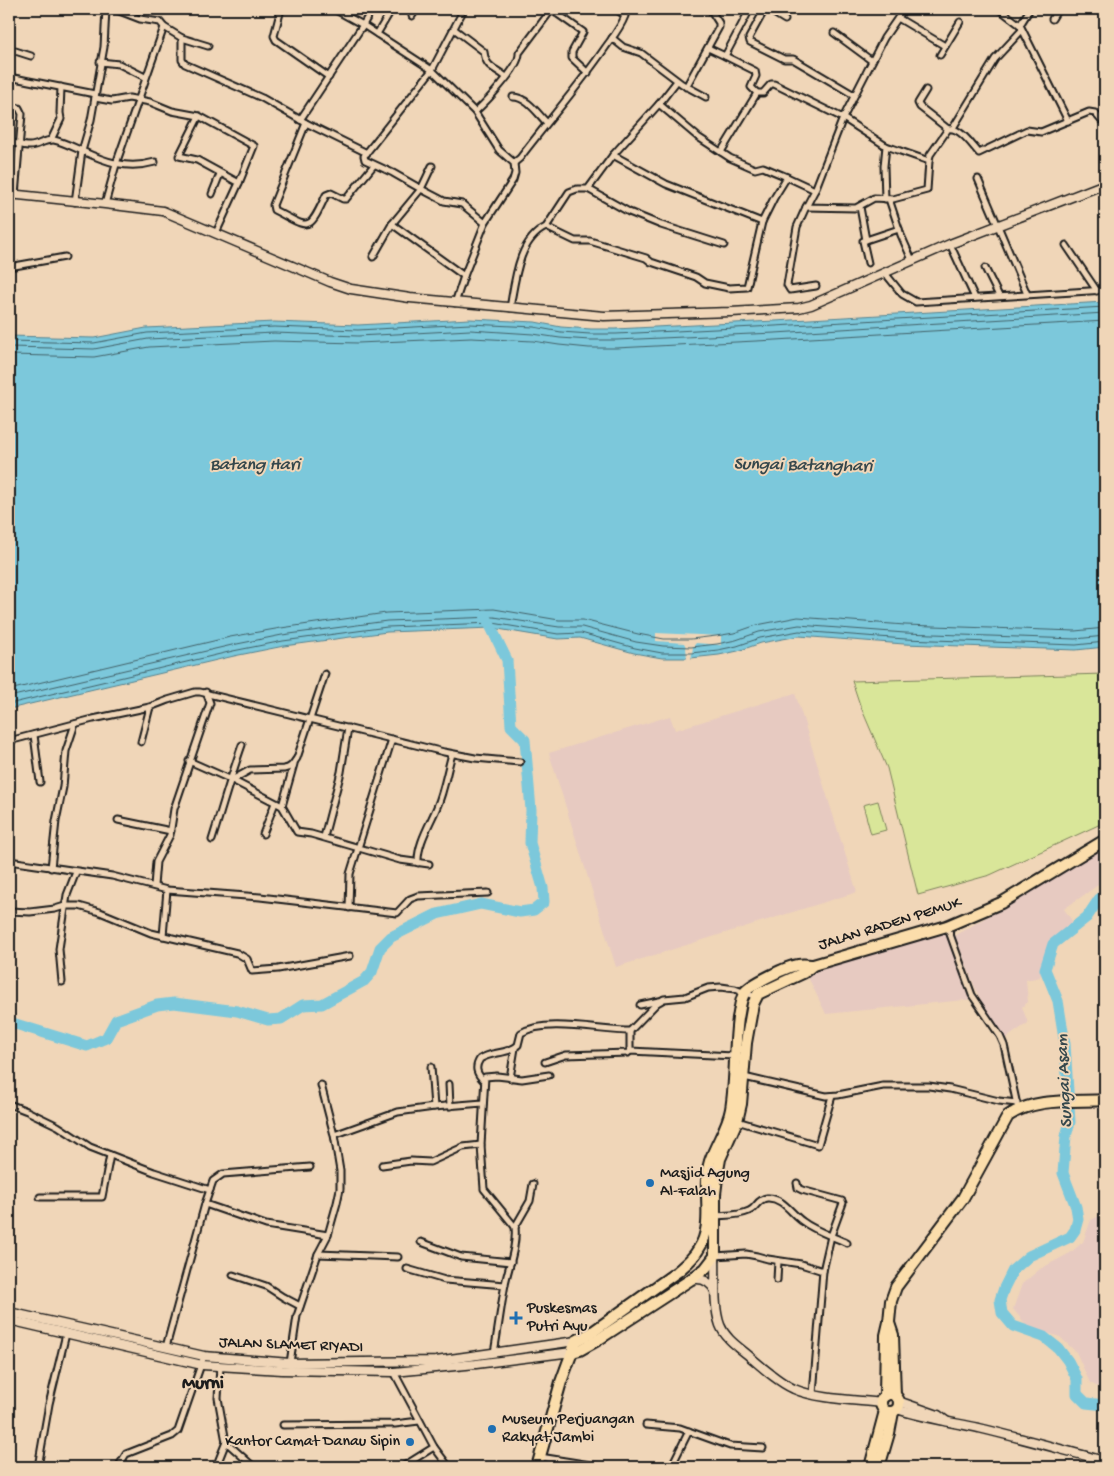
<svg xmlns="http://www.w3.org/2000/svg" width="1114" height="1476" viewBox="0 0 1114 1476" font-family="'Gochi Hand',sans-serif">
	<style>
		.built { fill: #e7cac1 }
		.green { fill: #d9e699; stroke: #7a815a }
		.water { fill: #7cc8db; stroke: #56838f }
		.pier { fill: #f0d6b8 }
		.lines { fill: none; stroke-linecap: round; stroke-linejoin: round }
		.shore { stroke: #426168; stroke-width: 1 }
		.river { stroke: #7cc8db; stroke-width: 11 }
		.street-casing { stroke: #1c1c1c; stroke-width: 9 }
		.secondary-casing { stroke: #1c1c1c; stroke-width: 11 }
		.highway-casing { stroke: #1c1c1c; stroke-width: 14 }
		.street { stroke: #f0d6b8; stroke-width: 5 }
		.secondary { stroke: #f0d6b8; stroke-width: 8 }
		.highway { stroke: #fbddab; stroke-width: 10 }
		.poi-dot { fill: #1f6fb2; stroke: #f0d6b8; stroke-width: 2 }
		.labels { text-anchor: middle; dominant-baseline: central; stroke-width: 4; stroke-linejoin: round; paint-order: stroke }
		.street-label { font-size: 16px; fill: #1c1c1c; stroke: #f0d6b8 }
		.poi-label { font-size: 16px; fill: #1c1c1c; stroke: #f0d6b8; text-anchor: start }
		.water-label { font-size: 18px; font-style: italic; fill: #34474c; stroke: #f0d6b8 }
		.quarter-label { font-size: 19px; font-weight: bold; fill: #1c1c1c; stroke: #f0d6b8 }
	</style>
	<rect width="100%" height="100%" fill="#f0d6b8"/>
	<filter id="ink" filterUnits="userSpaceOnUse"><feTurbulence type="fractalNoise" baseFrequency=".02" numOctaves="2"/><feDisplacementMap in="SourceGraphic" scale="10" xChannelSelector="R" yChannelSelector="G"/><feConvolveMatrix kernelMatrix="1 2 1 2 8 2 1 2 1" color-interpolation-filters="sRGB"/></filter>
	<g filter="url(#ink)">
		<g class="built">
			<path d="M795,693l62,199 -241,75 -67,-214 121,-37 5,14z"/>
			<path d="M1105,848v29l-5,2 1,4 -37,26 13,19 -21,14 -14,27 -2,8 -14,3 2,22 -6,5 6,16 -23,16 -20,-30 -9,-19 -21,-54 134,-81z"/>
			<path d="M948,930l14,46 12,23 -148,15 -19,-39 10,-8z"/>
			<path d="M1105,1213v177l-15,-7 -14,-31 -16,-15 -32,-10 -15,-18 9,-25 18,-15 30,-16 13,-11 8,-22z"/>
		</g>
		<g class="green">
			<path d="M1105,674v148l-115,53 -72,20 -31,-127 -27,-63 -8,-24z"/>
			<path d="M878,801l8,29 -15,4 -8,-29z"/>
		</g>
		<path class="water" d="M1105,302v345l-29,3 -172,-6 -105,-8 -38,7 -23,8 -19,4 -28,3h-29l-28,-5 -54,-15 -22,1 -66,-11 -105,4 -103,14 -50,10 -225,53v-373l85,2 52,-10 128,-6 84,3 112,-6 65,3 26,5 30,2h24l160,-8z"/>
		<path class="pier" d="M656,633l65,3v9l-25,-2 -3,4 -2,13h-4l-1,-13 -2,-4 -28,-2z"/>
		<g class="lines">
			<g class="shore">
				<path d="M9,341l85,2 53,-10 127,-6 84,3 112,-6 64,3 27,5 29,2h26l159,-8 330,-19"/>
				<path d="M9,347l85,2 54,-10 126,-6 84,3 112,-6 63,4 27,4 30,2h26l159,-7 330,-20"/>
				<path d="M9,355l85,2 55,-10 125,-6 84,2 113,-5 62,3 26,4 30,3h27l160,-8 329,-19"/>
				<path d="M9,690l221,-53 51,-9 105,-15 108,-4 65,11h24l55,14 26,5h27l25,-3 18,-3 23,-8 41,-8 107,8 170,6 30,-3"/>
				<path d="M9,697l223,-52 50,-10 105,-14 107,-4 65,10h23l54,15 27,4 28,1 26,-3 19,-4 23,-8 40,-7 106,8 170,6 30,-3"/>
				<path d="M9,704l224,-53 50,-10 104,-14 106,-4 65,11 23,-1 54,15 27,5h29l27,-3 19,-4 23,-8 39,-7 106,8 171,6 29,-3"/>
			</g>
			<g class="river">
				<path d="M1105,895l-6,4 -12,18 -34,27 -8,25 13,32 7,43 5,78 -4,14 -3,37 13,34 2,12 -3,11 -5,7 -41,19 -16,14 -9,18 -4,12 2,13 11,13 31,11 14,11 10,13 9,18v15l9,9 19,2"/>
				<path d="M9,1022l78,24 19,-8 10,-18 41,-15 17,-2 63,8 31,9 13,-1 22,-14 19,-1 42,-23 8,-9 8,-24 11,-11 46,-23 44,-10 39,8 14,-2 10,-8 -1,-14 -13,-45 1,-33 -6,-70 -14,-14 -4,-66 -22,-45"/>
			</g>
			<defs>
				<g id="street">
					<path d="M281,9l-7,27 2,4 53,37"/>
					<path d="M334,9l29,16 69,45 43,42 24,38 15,13 1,10 -2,7 -28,43 -21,53 -9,27"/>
					<path d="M765,9l-16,29 1,4 34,17h9l61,36"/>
					<path d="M767,9l18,11"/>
					<path d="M999,9l21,16 48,96"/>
					<path d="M552,10l31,22 -11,20v6l16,15"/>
					<path d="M824,10l1,-1"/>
					<path d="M412,16l4,-6 -2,-1"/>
					<path d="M898,18l47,28"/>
					<path d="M1052,19l6,-10"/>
					<path d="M1020,25l10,-16"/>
					<path d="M164,27l18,11 26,8"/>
					<path d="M454,29l29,22 1,1c2,16 10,15 22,25"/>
					<path d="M834,33l38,28"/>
					<path d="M377,34l15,-25"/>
					<path d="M182,38v22l3,4 77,34 44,25 61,30"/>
					<path d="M612,38l11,9 18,6 41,31 24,13"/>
					<path d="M708,48l17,8 25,-47"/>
					<path d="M9,49l22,7"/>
					<path d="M940,55l20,-33"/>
					<path d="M725,56l30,15 1,5 -5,11 6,6h6l8,-9h3l69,34 43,28 43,15 -2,29 -34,9 -19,-1 -18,10 -50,-1 9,-17 -28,-13"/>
					<path d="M100,62l19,2 26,13"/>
					<path d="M9,77l86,17"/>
					<path d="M686,87l33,-60v-4l-9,-14"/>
					<path d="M926,90l-8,13 2,4 28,22"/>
					<path d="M513,97c14,0 25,17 34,26"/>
					<path d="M95,98l17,3 17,-3 21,4 22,9 27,5 55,30 -15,37 -23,50"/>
					<path d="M659,104l39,33 32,21 25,11 8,-2 24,10 -13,21 -12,24"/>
					<path d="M9,106l10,2 3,6 -7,81"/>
					<path d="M475,112c11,-10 45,-45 44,-59l33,-44"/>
					<path d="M199,116l-20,40 18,4 42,23"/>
					<path d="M300,120l63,-95 9,-16"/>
					<path d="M306,123l-33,82 1,5c36,18 34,24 52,-15l5,-2 12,6h3l28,-34"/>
					<path d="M953,128l42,-69 27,-29"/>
					<path d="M51,140l10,-21 -1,-6 1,-26"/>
					<path d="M9,143c7,-1 12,3 19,3 9,1 16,-7 26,-6 9,2 17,6 26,10 26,12 47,20 75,12"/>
					<path d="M721,152l36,-59"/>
					<path d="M929,161l1,-6 18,-26c12,-2 23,15 31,24l48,-23 14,2 48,-20 6,1 6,7 4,-1"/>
					<path d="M514,163l6,-5c28,-37 59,-72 85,-110 7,-10 15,-19 20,-32l-8,-7"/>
					<path d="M432,166l-11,23 23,12 18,3 23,19"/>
					<path d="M978,179l49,115"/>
					<path d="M588,189l41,23 32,13 63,20"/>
					<path d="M815,190l28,-72 41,-80 20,-29"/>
					<path d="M212,194l8,-20"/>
					<path d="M885,199l-1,-33 2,-20"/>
					<path d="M889,199l12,36 11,25"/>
					<path d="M75,202l7,-51 9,-31 13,-73 2,-38"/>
					<path d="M105,204l12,-43 47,-134 -4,-5 -20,-3 -26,-10"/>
					<path d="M806,207l-9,20 -10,58 3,5 26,-4"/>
					<path d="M860,207l6,33"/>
					<path d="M392,224l72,52"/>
					<path d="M546,227l29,14h15l56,17 5,4 45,15 9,6 24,5 18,-1 15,-65 -96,-38 -53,-29"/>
					<path d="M950,244l25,54"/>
					<path d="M1066,245l31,46"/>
					<path d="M373,257l19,-33 29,-35 -28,-16 -28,-13 -1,-4 68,-86 32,-61"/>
					<path d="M868,263l-5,-22 36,-12"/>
					<path d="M9,267l56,-10"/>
					<path d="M985,268l14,28"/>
					<path d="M885,273l17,21 14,8 189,-12"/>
					<path d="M510,308c5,-27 8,-68 36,-81l23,-35 8,-3h11l25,-34 46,-51 18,-23"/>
					<path d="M34,735l6,47"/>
					<path d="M9,741l84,-22 57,-12 18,-7 27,-8h5l244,60 31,6 45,4"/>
					<path d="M141,742l9,-35"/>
					<path d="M189,761l43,19 50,26 15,26 14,2 89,26 29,4"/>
					<path d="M232,780l18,-10 34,-1c7,-1 9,-5 13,-11l28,-84"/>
					<path d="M282,806l12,-42"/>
					<path d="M118,820l53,11"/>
					<path d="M263,834l12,-31"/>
					<path d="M324,837l17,-65 7,-44"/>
					<path d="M212,840c10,-32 19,-64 30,-95"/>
					<path d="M9,861l103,15 55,14 93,7 137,16 13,-14 8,-3 70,-3"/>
					<path d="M418,863c-1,-19 12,-39 19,-56 7,-16 10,-36 15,-53"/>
					<path d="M51,868l5,-47 7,-34 3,-36 9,-27"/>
					<path d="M154,886l2,-24 14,-27 4,-26 36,-106 -4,-11"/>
					<path d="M349,908l1,-34 42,-135"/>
					<path d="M9,911l21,1 25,-3 10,-3h14l21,6 51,21 86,20 10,6 5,12 26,-2 72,-13"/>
					<path d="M947,926l25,69 28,41 4,9 13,60"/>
					<path d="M163,936l4,-46"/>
					<path d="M1104,947l1,1"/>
					<path d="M62,982l-3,-33 8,-54 9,-23"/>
					<path d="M640,1005l19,-4"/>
					<path d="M630,1031v20"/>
					<path d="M545,1062l21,-7 62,-2 2,-2 104,5"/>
					<path d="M431,1067l3,40"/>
					<path d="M744,1077l82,19 12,-1 45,-9h46l21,3 49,12 18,2"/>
					<path d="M510,1078l5,-30"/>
					<path d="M484,1081c-7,-7 -10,-13 -4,-22 12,-8 27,-4 38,-14l3,-12c25,-15 79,-2 109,-2l27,-28 7,-4 21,-2 23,-9 13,-1 14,2 21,8"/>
					<path d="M449,1084l1,22"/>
					<path d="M9,1104l18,7 31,15 32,21 64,25 56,18"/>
					<path d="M737,1121l81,24 14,-49"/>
					<path d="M334,1135l64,-23 36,-5 49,-4"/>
					<path d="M382,1165l29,-4 19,1 33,-15 18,-2"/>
					<path d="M797,1183l1,5 4,2 40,11 1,2 -12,33 -8,35 -10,123"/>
					<path d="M40,1197h62l8,-42"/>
					<path d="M205,1204l61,21 62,10"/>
					<path d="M715,1216c11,-1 24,0 34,-5 8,-3 8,-12 18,-13 15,-1 24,15 35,23 13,10 30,15 45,22"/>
					<path d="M515,1227l15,-26 3,-17"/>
					<path d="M421,1242l40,15 50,5"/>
					<path d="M318,1254l80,3"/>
					<path d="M715,1256l31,-2 11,2 11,3 33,5 22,7"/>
					<path d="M407,1269l38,11 60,5"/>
					<path d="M233,1275l33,11 17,11 17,9"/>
					<path d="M777,1280l1,-19"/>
					<path d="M166,1347l39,-143 8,-23 10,-7 87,-7"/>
					<path d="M494,1353c4,-23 7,-46 11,-69 4,-19 12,-38 10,-57l-31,-38 -3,-44 4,-68 12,-1 25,3 27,-4"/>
					<path d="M290,1363l7,-47 21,-62 10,-19 9,-32 3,-14v-18l-6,-36 -13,-50"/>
					<path d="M220,1367l-2,31 8,44 28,25"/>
					<path d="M394,1372l40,75 15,20"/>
					<path d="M283,1425l112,-1 24,-3"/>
					<path d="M646,1425l34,3 50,18 33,2"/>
					<path d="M540,1457l63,10"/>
					<path d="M38,1467l11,-63 17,-70"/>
					<path d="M118,1467l8,-13 46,-18 6,-5 26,-75"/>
					<path d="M216,1467l10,-25"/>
					<path d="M364,1467h12"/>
					<path d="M402,1467l32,-20"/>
					<path d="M671,1467l18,-36"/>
				</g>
				<g id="secondary">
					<path d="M9,194l96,10 58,7 167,71 21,7 59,9 194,18 127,-4 68,-4 12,-3 139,-61 155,-60"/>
					<path d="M715,1256c1,20 -2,50 5,69 5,13 17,21 28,30 14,12 29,26 46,34 23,10 62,11 87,14"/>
					<path d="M690,1280c11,-3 20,1 25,11"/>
					<path d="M9,1312l195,44 86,7 146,-2 140,-20"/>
					<path d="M9,1320l193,45 80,5 112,2 82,-8 96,-12"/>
					<path d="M898,1401l40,14 8,6"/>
					<path d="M897,1409c27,9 54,13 82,19 42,10 84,22 126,33"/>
				</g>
				<g id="highway">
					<path d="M889,1323l4,12 2,61"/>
					<path d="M572,1352l8,-2 16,-9 94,-61 15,-11 10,-13v-62l3,-24 2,-11 17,-38 4,-17 5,-61 7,-39 5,-10 45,-21 10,-8 134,-39 54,-23 104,-63"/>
					<circle cx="890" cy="1403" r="9"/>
					<path d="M885,1396l1,-61 3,-13 2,-21 5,-14 67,-89 45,-82c27,-19 66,-14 97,-16"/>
					<path d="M537,1467l24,-85 15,-41 15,-8 86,-61c8,-7 16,-13 21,-22 18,-25 3,-60 12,-89 6,-18 18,-34 21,-52 5,-30 3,-61 7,-91 2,-8 2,-19 7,-26 6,-8 43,-26 53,-27 5,-1 10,0 15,0"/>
					<path d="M870,1467l15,-56"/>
					<path d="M879,1467l10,-34 4,-21"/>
				</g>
			</defs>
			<use href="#street" class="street-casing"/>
			<use href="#secondary" class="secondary-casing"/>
			<use href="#highway" class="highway-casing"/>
			<use href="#street" class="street"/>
			<use href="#secondary" class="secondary"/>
			<use href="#highway" class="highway"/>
		</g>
	</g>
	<g class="poi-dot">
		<circle cx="650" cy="1183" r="5"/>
		<path d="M513.5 1310.5h5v5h5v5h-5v5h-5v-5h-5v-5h5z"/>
		<circle cx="492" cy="1429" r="5"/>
		<circle cx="410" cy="1442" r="5"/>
	</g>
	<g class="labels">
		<g class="street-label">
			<text transform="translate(890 925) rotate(-17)">JALAN RADEN PEMUK</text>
			<text transform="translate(291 1346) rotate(2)">JALAN SLAMET RIYADI</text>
		</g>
		<g class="poi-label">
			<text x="660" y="1174">Masjid Agung<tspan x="660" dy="18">Al-Falah</tspan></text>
			<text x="527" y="1309">Puskesmas<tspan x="527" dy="18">Putri Ayu</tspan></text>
			<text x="502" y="1420">Museum Perjuangan<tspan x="502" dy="18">Rakyat Jambi</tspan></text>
			<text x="400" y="1442" text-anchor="end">Kantor Camat Danau Sipin</text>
		</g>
		<g class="water-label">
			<text x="255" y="465">Batang Hari</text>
			<text transform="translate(803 466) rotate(1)">Sungai Batanghari</text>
			<text transform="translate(1065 1081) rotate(-93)">Sungai Asam</text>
		</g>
		<g class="quarter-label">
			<text x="203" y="1384">Murni</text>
		</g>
	</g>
	<rect width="1114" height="1476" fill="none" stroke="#f0d6b8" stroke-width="30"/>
	<rect x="15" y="15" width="1084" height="1446" fill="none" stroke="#1c1c1c" stroke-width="2" filter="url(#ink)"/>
</svg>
